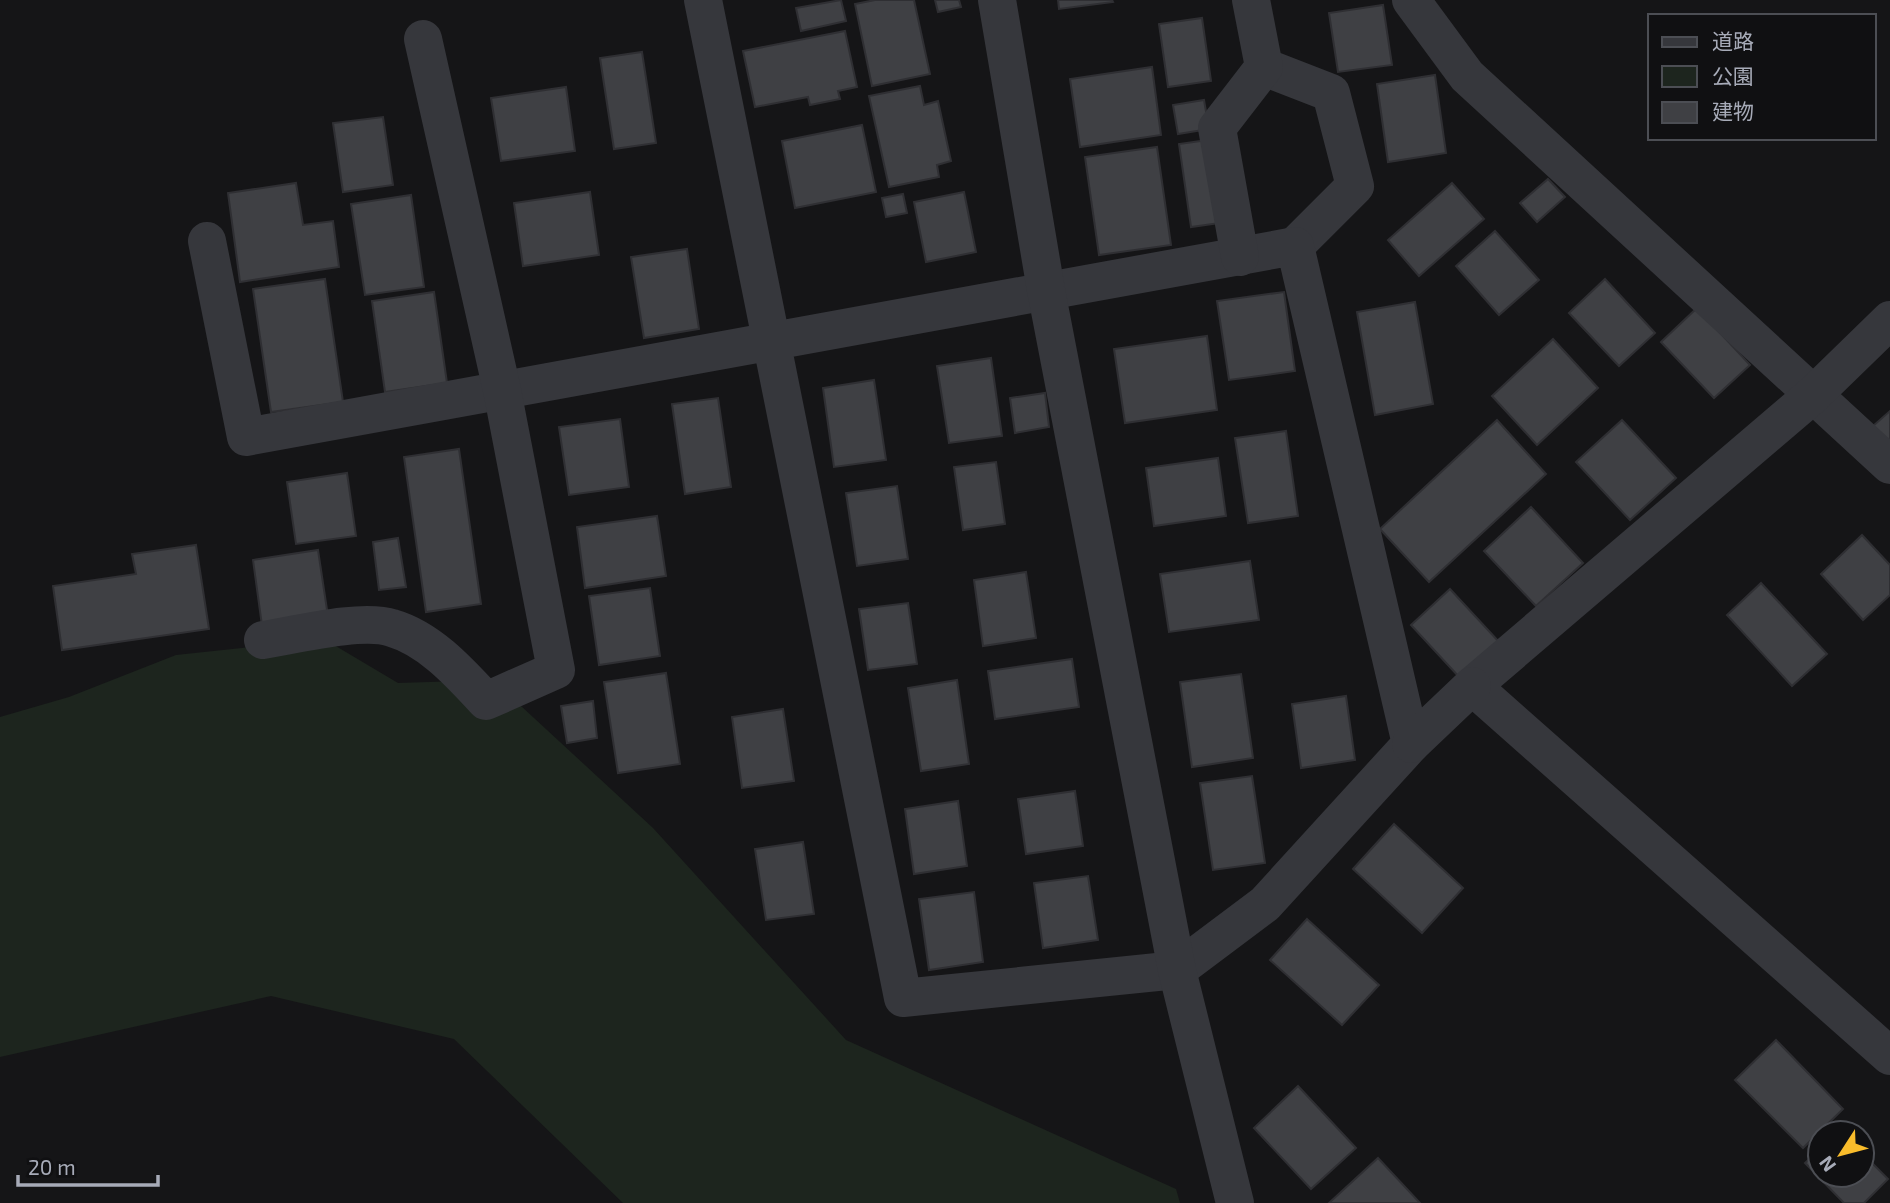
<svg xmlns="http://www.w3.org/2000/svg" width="1890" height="1203" viewBox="0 0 1890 1203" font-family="'Exo 2','Noto Sans JP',sans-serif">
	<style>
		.green { fill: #1d251e }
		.building { fill: #3f4044; stroke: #2f2f33; stroke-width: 2 }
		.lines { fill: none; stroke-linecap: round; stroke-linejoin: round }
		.minor { stroke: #36373c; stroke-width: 38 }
		.tertiary { stroke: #36373c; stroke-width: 38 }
	</style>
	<rect width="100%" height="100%" fill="#151517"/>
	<path class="green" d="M329,642l69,41 95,-3 160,148 193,212 330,149 4,14h-557l-169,-164 -183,-43 -271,61v-340l69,-20 107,-42 85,-9z"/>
	<g class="building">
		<path d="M841,0l5,21 -45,10 -5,-23z"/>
		<path d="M875,0h39l16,74 -58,12 -17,-82z"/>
		<path d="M935,0h24l2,7 -23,5z"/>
		<path d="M1058,0h54l1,2 -54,7z"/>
		<path d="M1383,5l9,60 -54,7 -9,-59z"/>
		<path d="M1202,18l9,63 -43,6 -9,-63z"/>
		<path d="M845,31l12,56 -19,4 2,8 -30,6 -2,-8 -53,10 -12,-56z"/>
		<path d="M642,52l14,91 -42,6 -14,-91z"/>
		<path d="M1152,67l9,68 -81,12 -10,-68z"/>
		<path d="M1435,75l11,78 -58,9 -11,-78z"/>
		<path d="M920,86l4,19 14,-4 13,60 -14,4 2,12 -50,10 -20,-91z"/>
		<path d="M566,87l9,64 -74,10 -10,-63z"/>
		<path d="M1204,100l5,29 -31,5 -5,-29z"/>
		<path d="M383,117l10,68 -50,7 -10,-69z"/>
		<path d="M862,125l14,67 -81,16 -13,-67z"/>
		<path d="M1208,140l12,83 -29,4 -12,-83z"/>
		<path d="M1157,147l14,98 -72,10 -14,-98z"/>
		<path d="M1548,179l17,18 -28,25 -17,-19z"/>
		<path d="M296,183l7,42 30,-4 6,46 -99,15 -12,-89z"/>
		<path d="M1452,183l32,36 -65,57 -31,-36z"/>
		<path d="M590,192l9,63 -76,11 -9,-63z"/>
		<path d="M964,192l12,60 -50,10 -12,-60z"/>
		<path d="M903,194l4,19 -21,4 -4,-19z"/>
		<path d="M411,195l13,92 -59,8 -14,-91z"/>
		<path d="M1495,231l44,49 -40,35 -43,-49z"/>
		<path d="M687,249l12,80 -55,9 -13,-81z"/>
		<path d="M325,279l18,123 -72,10 -18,-123z"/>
		<path d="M1605,279l50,54 -36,33 -50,-53z"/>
		<path d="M434,292l13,91 -62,9 -13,-91z"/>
		<path d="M1284,292l11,79 -66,9 -12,-79z"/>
		<path d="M1415,302l18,102 -58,11 -18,-103z"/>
		<path d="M1697,308l53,57 -36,33 -53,-56z"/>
		<path d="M1207,336l10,74 -92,13 -11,-74z"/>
		<path d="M1553,339l45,49 -61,57 -45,-49z"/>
		<path d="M991,358l11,78 -53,7 -12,-77z"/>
		<path d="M874,380l12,80 -52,7 -11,-79z"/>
		<path d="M1045,393l4,34 -34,6 -5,-35z"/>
		<path d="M718,398l13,89 -46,7 -13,-90z"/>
		<path d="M1890,411v34l-17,-19z"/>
		<path d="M620,419l9,68 -60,8 -10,-68z"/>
		<path d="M1497,420l49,54 -117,108 -49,-53z"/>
		<path d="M1622,420l54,58 -46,42 -54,-58z"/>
		<path d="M1286,431l12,85 -50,7 -13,-85z"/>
		<path d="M459,449l22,155 -55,8 -22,-155z"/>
		<path d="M1218,458l8,58 -72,10 -8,-58z"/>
		<path d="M996,462l9,62 -42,6 -9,-63z"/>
		<path d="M347,473l9,63 -60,8 -9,-62z"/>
		<path d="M897,486l11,73 -51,7 -11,-73z"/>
		<path d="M1531,507l52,56 -47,43 -52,-55z"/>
		<path d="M657,516l9,60 -81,12 -8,-61z"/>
		<path d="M1862,535l28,30v30l-27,25 -42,-46z"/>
		<path d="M398,538l8,49 -27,3 -6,-48z"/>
		<path d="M196,545l13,84 -147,21 -9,-64 83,-12 -4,-20z"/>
		<path d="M318,550l11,73 -66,10 -10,-73z"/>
		<path d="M1250,561l9,59 -90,12 -9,-58z"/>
		<path d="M1026,572l10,66 -53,8 -9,-66z"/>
		<path d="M1761,583l66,71 -35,32 -65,-71z"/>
		<path d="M650,588l10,68 -61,9 -10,-69z"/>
		<path d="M1450,589l50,54 -39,36 -50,-54z"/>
		<path d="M908,603l9,61 -49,6 -9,-61z"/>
		<path d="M1072,659l7,48 -84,12 -7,-48z"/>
		<path d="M666,673l14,91 -62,9 -14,-91z"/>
		<path d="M1241,674l12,84 -61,9 -12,-85z"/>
		<path d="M957,680l12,84 -48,7 -13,-83z"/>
		<path d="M1346,696l9,64 -54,8 -9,-64z"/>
		<path d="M593,701l4,37 -30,5 -6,-37z"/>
		<path d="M783,709l11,72 -52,7 -10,-71z"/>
		<path d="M1252,776l13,87 -52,7 -13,-87z"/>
		<path d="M1075,791l8,55 -57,8 -8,-55z"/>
		<path d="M958,801l9,65 -53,8 -9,-65z"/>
		<path d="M1394,824l69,64 -41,45 -69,-64z"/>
		<path d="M803,842l11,72 -48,6 -11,-71z"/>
		<path d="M1088,876l10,64 -55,8 -9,-65z"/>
		<path d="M974,892l9,70 -54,8 -10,-71z"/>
		<path d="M1307,919l72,66 -37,40 -72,-65z"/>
		<path d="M1776,1040l67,69 -40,39 -68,-68z"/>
		<path d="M1298,1086l58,62 -45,41 -57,-61z"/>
		<path d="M1820,1149v26h42v-22l26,26 -24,24h-20l-39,-40z"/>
		<path d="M1378,1158l42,45h-91z"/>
	</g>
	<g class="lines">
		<g class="minor">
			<path d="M1411,0l56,76 423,389"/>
			<path d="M1264,67l67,26 24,93 -60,60"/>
			<path d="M207,241l39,196c349,-65 700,-126 1049,-191l116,498 -146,160 -88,66 -274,28 -200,-998"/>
			<path d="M1240,257l-23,-129 47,-61 -13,-67"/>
			<path d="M1890,320l-76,74 -342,292 418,370"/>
			<path d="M263,640c32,-5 99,-22 129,-12 38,11 68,45 94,73l70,-31 -54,-280 -79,-351"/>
			<path d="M1411,744l61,-58"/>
		</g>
		<path class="tertiary" d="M997,0l49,290 131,680 58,233"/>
	</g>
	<rect x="1648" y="14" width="228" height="126" fill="#101012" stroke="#4c4e54" stroke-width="2"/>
	<rect x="1662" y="37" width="35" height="10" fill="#36373c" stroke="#4c4e54" stroke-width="2"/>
	<text x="1712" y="49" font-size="21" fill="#a7abb8">道路</text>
	<rect x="1662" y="66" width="35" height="21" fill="#1d251e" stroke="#4c4e54" stroke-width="2"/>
	<text x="1712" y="84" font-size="21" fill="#a7abb8">公園</text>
	<rect x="1662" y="102" width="35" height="21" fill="#3f4044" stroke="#4c4e54" stroke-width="2"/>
	<text x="1712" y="119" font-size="21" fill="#a7abb8">建物</text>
	<g transform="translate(1841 1154) rotate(234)"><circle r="33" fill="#101012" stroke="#4c4e54" stroke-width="2"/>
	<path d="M0-5L12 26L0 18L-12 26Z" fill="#f9bc2b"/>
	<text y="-10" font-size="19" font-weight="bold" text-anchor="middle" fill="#a7abb8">N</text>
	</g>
	<path d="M18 1175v10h140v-10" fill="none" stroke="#a7abb8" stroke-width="3.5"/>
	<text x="28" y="1175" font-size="21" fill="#a7abb8" stroke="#101012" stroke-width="5" paint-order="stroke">20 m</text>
</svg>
